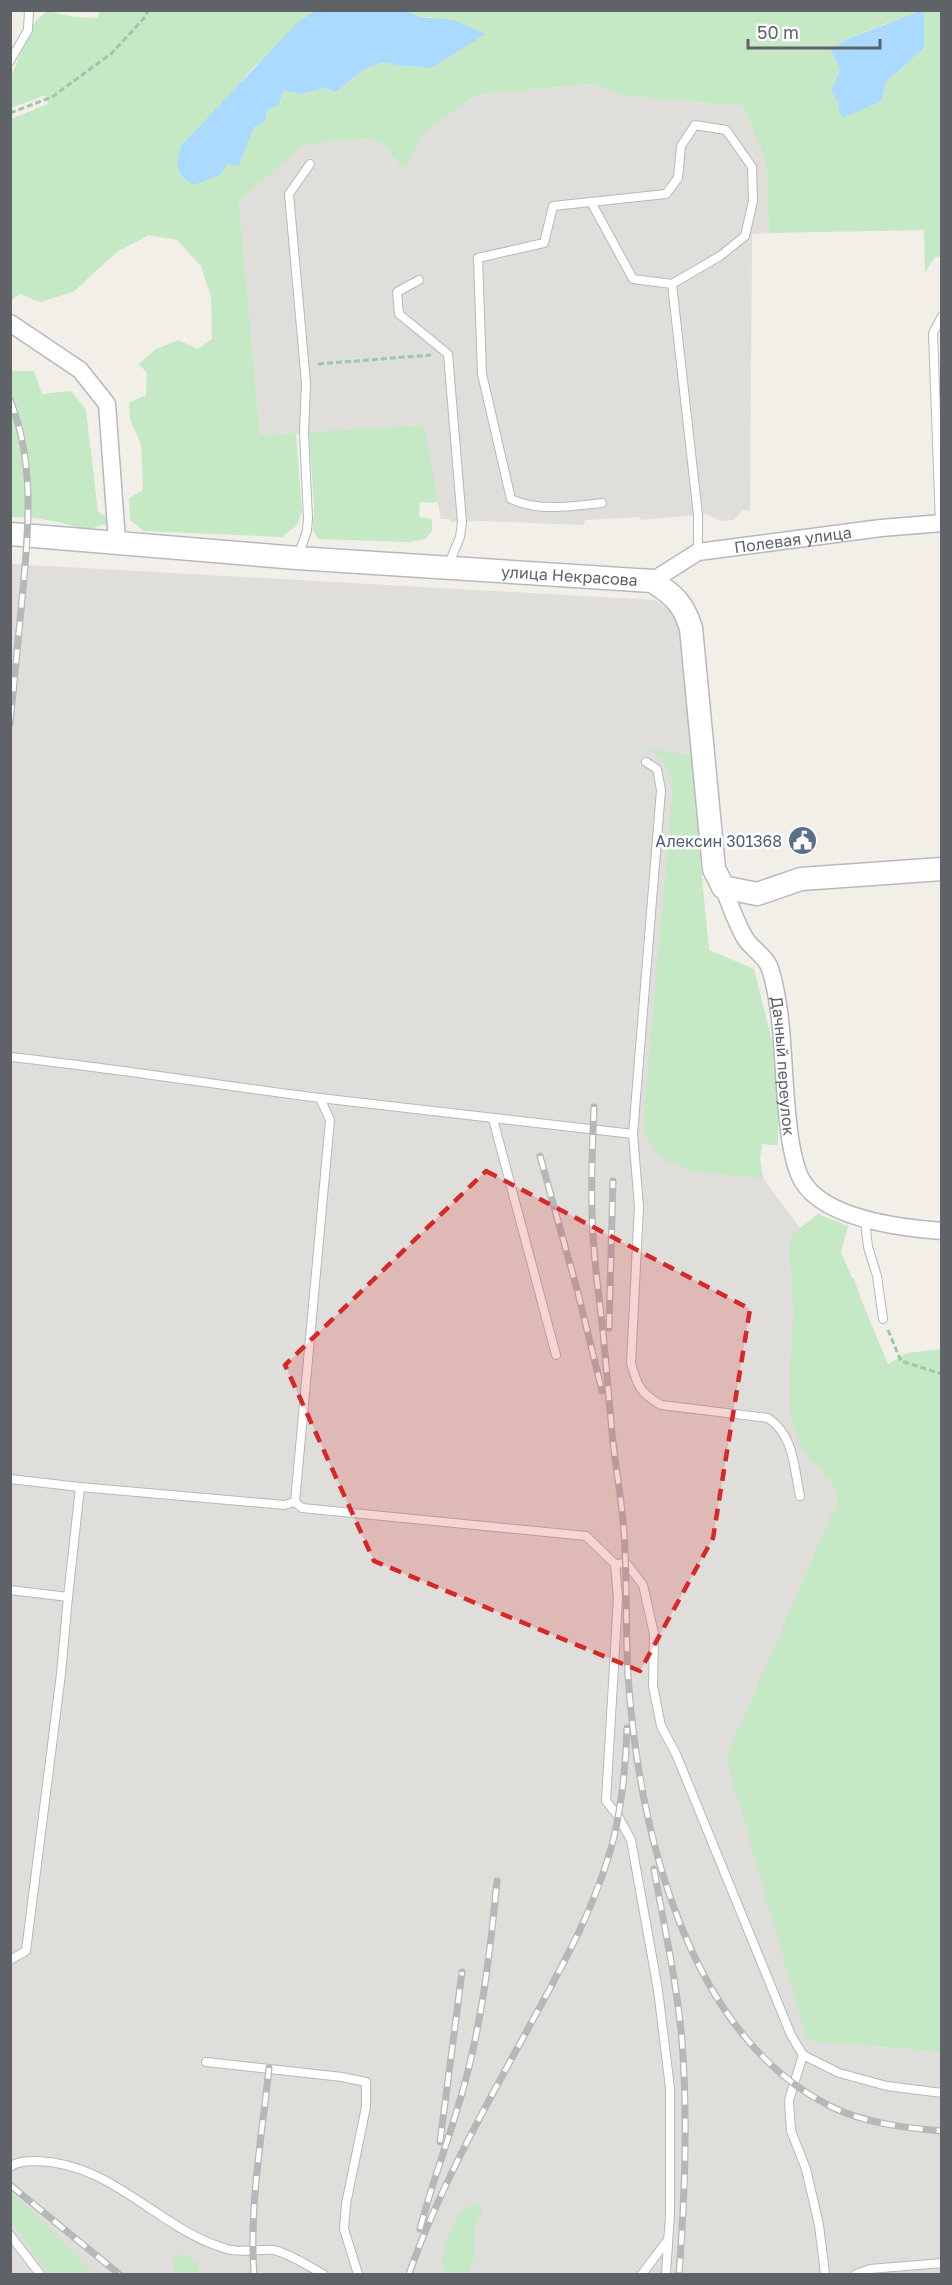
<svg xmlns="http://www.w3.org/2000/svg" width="952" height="2285" viewBox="0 0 952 2285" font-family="'Golos Text',sans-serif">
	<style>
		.industrial { fill: #e0deda }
		.green { fill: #c5e8c5; fill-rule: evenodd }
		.water { fill: #aadaff }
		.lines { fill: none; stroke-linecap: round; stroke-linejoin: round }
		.service-casing { stroke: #b5b8bc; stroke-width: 10 }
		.minor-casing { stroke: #b5b8bc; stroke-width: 19 }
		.secondary-casing { stroke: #b6babf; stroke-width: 25 }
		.path { stroke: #9cc7a9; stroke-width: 3; stroke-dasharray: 6 3; stroke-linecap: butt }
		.service { stroke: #fff; stroke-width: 8 }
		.minor { stroke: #fff; stroke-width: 16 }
		.secondary { stroke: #fff; stroke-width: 22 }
		.rail-casing { stroke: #b6b7b8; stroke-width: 7 }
		.rail { stroke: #fff; stroke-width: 4.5; stroke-dasharray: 14; stroke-linecap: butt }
		.marked { fill: #d62828; fill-opacity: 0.2; stroke: #d62828; stroke-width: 4.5; stroke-dasharray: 12 8; stroke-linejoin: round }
		.labels { text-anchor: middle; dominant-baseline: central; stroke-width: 5; stroke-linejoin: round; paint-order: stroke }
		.street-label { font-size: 16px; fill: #5f6368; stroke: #fff }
		.service-label { font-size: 16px; fill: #4e5e75; stroke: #fff; text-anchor: end }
	</style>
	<rect width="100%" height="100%" fill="#f1efe8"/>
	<g class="industrial">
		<path d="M593,84l32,12 118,10 23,54 3,73 -17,1 -2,277 -8,-1 -8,10 -13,1 -14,-7 -67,6v-3l-55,3 -1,5 -102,-4 -32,1v-3h-9l-18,-94 -163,11 -21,-235 63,-56 70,-7 14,9 12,16 8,3 15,-31 55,-40z"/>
		<path d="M10,564l645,36 24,17 17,139 4,102 9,92 45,19 24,176 -16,-1 -2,16 3,18 37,50 15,51 39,-1 15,43 -42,68 10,113 -30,539 134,11v222h-930z"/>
	</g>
	<g class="green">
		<path d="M100,10l219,1 -6,1 -61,57 -33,39 8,56 12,2 15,-39 11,-5 2,-12 11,-4 6,-15 18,3 22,-6 12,4 28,-23 21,-7c15,6 30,3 46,6l2,-51h-13l-13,-6h534v245l-7,2 -9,15 -1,-43 -155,3 -3,-73 -23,-54 -118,-10 -33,-12 -116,11 -55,40 -15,32 -8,-4 -12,-16 -14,-9 -69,7 -64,56 21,235 36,-3 6,78 -5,14 -15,12 -138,-6 -14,-11 -1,-22 14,-8 -2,-46 -11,-24 -1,-17 17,-8 1,-22 -8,-9 17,-15 22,-9 20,9 14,-10 -1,-42 -10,-31 -24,-26 -28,-5 -31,16 -45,41 -33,10 -20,-8 -9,7v-182l37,-15 -3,-9 -34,13v-31l22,-53 14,-13 28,6 23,1zM890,22l34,26 -38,34 -5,19 -42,10v-8l-8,-12 9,-22 7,-30z"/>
		<path d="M11,371h23l8,23 29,-3 15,19 12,102 9,5 1,7 -11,2 -8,5c-26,-9 -51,-14 -78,-14z"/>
		<path d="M424,425l14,76 -4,2 -14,-1 -1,15 13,2v12l-7,8 -15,3 -92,-3 -5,-9 1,-25 -5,-73z"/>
		<path d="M648,748l48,8 4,102 9,92 45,19 24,96v80l-16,-1 -2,16 3,18 -68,-6 -35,-14 -17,-28 30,-348 -7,-18z"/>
		<path d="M818,1214l30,12 -7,26 47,112 19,-11 34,-4v703l-134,-11 -81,-283 111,-256 -2,-15 -32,-36 -13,-34v-50l4,-52 -5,-75 11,-12z"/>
		<path d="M11,2192l18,16 65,66h-41l-9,-6 -30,-42 -3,-3z"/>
		<path d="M480,2201l2,12 -7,12 -1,34 -6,14 -21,1 -6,-7 8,-34 11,-22z"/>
		<path d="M184,2253l16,13 -4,8h-21l-2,-15z"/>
	</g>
	<g class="water">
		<path d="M319,10l88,1 13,6 33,3 33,14 -55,34c-16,-3 -31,0 -46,-6l-21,7 -28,23 -12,-4 -22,6 -18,-3 -6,15 -11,4 -2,12 -11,5 -15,39 -12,-2 -7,11 -27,10c-18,-12 -18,-19 -12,-39l115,-122 17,-12z"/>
		<path d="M924,10v38l-38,34 -5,19 -38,17 -4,-7v-8l-8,-12 9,-22 -9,-19 16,-11z"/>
	</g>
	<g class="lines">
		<defs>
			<g id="service">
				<path d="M10,61l18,-31 1,-20"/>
				<path d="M591,202l42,77 39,5"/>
				<path d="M419,280l-22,12 2,22 49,40 14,168 -2,15 -12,29"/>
				<path d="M602,503c-29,3 -64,9 -91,-4l-29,-125 -4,-116 66,-15 9,-37 113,-12 12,-16 3,-32 14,-21 31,5 26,37 1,34 -8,35 -25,20 -48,28 26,231v37"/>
				<path d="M940,524l-7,-191 9,-17"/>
				<path d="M298,556l9,-25 1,-13 -4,-85 2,-50 -17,-189 21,-30"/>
				<path d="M646,762l11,7 4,21 -28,344 6,73 -8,156c6,22 9,30 30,42l107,13c26,17 26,50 32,78"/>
				<path d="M10,1057c104,11 206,28 310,41l10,22 -35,382 7,6 284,28 29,28 3,34 -12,203 12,15 13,24 27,150 12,98v126l-4,60"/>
				<path d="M320,1098l313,36"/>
				<path d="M493,1119l63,236"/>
				<path d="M865,1220l3,27 9,29 6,43"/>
				<path d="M10,1479l70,8"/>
				<path d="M615,1564l11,-1 17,22 11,49 -1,52 8,40 15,28 115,281 12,20 36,18 48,13 55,7"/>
				<path d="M10,1590l58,7 12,-110 204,18 11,-3"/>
				<path d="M10,1960l16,-9 35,-277 7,-77"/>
				<path d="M803,2055l-14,45 2,31 15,38 13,56 6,49"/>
				<path d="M206,2062l136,15 24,5v25l-20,97 -2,25 14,45"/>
				<path d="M10,2167c7,-6 19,-6 27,-6 77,2 122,69 190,88 12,4 33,0 46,1 14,2 37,17 50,24"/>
				<path d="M10,2235l30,39"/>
				<path d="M642,2274l25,-33"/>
				<path d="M856,2274l14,-5 72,-6"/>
			</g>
			<g id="minor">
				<path d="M10,323l70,47 27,34 10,137"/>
				<path id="s1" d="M652,581l46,-29 183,-24 61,-5"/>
				<path id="s2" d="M723,887c7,17 13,36 22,51 6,10 19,17 24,28 7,18 12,56 13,76 3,34 4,114 21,140 23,37 99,46 139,49"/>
			</g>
			<g id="secondary">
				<path id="s3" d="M10,534l287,24 355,23c22,14 31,22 39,47l23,241 9,18 34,7 44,-15 141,-10"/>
			</g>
		</defs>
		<use href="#service" class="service-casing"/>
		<use href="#minor" class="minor-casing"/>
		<use href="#secondary" class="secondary-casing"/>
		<g class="path">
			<path d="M10,113l42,-16 60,-44 33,-36 3,-7"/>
			<path d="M318,364l113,-9"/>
			<path d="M888,1330l13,31 41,13"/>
		</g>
		<use href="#service" class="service"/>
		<use href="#minor" class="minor"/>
		<use href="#secondary" class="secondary"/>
		<defs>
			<g id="rail">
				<path d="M10,400c26,63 18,135 12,200 -4,42 -8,83 -12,124"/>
				<path d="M594,1107c-2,47 -4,95 0,142 2,28 6,55 9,83 3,29 5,59 8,88 2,34 9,67 12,101 5,51 2,102 5,154 10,149 57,360 204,432 32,16 74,21 110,24"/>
				<path d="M540,1156l38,137 24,98"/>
				<path d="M609,1328l4,-147"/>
				<path d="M654,1869c10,57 23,114 28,172 6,78 3,156 -3,233"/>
				<path d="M440,2142l22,-170"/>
				<path d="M10,2185l109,89"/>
				<path d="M420,2229c12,-46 29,-90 42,-136 20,-69 28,-140 35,-212"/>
				<path d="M254,2274c-5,-68 8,-138 15,-206"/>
				<path d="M409,2274c29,-83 73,-161 115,-238 35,-64 72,-128 90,-199 8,-36 12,-72 13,-109"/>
			</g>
		</defs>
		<use href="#rail" class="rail-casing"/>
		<use href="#rail" class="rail"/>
	</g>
	<path class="marked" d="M486,1171l264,138 -37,229 -73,133 -266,-110 -89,-196z"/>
	<defs>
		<symbol id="civic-disc" viewBox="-11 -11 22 22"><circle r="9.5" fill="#5c6f8a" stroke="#fff"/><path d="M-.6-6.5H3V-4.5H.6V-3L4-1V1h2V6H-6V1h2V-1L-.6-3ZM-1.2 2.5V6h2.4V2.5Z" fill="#fff"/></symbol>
	</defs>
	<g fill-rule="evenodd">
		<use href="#civic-disc" x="786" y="824" width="33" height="33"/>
	</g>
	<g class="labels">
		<g class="street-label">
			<text stroke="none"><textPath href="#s1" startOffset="150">Полевая улица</textPath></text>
			<text stroke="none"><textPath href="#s3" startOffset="561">улица Некрасова</textPath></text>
			<text stroke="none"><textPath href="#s2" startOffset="194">Дачный переулок</textPath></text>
		</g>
		<g class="service-label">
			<text x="782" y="841">Алексин 301368</text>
		</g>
	</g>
	<rect width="952" height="2285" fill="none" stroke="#5f6368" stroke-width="24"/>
	<path d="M748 39v9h132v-9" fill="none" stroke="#5f6368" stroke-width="3"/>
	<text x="757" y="39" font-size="18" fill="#5f6368" stroke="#ffffff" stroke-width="4.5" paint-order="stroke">50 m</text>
</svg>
